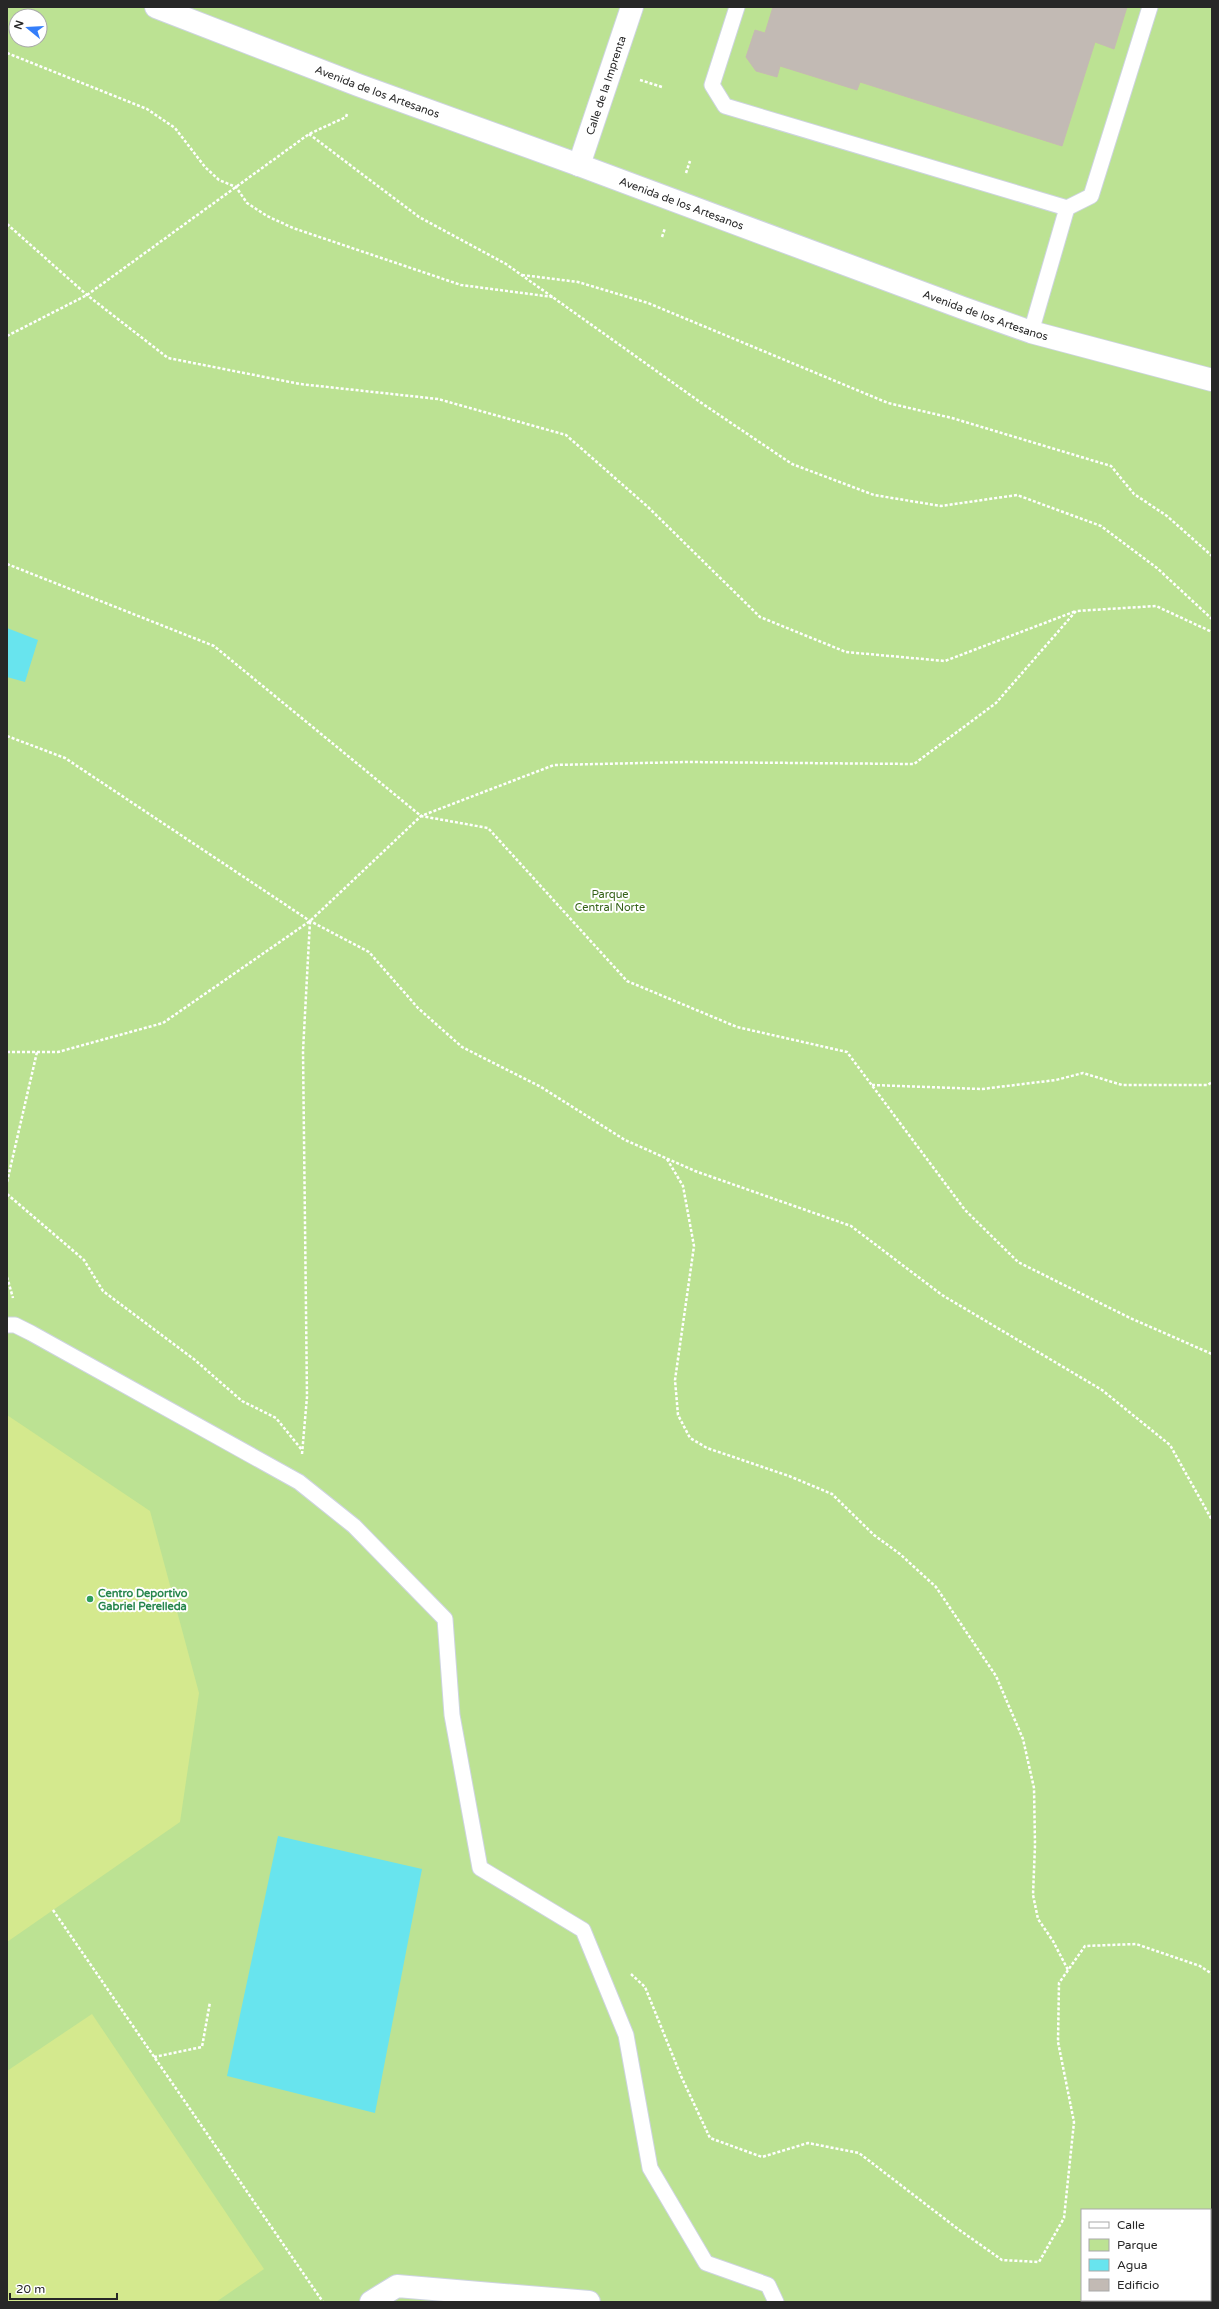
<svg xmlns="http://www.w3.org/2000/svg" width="1219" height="2309" viewBox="0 0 1219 2309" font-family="'Varela Round',sans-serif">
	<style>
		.green { fill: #bce293; fill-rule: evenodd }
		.pitch { fill: #d4e98e }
		.water { fill: #68e4ee }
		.building { fill: #c2bab4; stroke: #c5bab2 }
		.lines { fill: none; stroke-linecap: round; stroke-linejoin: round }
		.service-casing { stroke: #cdd4e0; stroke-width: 17 }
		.pedestrian-casing { stroke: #cdd4e0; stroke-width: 24 }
		.minor-casing { stroke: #cdd4e0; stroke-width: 24 }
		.path { stroke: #fff; stroke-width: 2.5; stroke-dasharray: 3 2; stroke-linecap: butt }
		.service { stroke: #fff; stroke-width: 15 }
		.pedestrian { stroke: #fff; stroke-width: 22 }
		.minor { stroke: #fff; stroke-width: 22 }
		.leisure-dot { fill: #2e9e5b; stroke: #fff; stroke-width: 1.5 }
		.labels { text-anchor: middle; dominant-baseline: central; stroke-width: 4; stroke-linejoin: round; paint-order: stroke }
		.street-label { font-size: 11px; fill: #272727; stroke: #fff }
		.park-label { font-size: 11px; fill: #356218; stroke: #fff }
		.leisure-label { font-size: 11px; font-weight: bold; fill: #27864d; stroke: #fff; text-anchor: start }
	</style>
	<rect width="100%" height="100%" fill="#eaded7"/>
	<path class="green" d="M7,7h1205v2295h-1205zM16,16h24v24h-24zM1082,2210h128v90h-128z"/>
	<g class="pitch">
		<path d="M7,1415l143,96 49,182 -19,129 -173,120z"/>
		<path d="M92,2014l172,255 -48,33h-209v-231z"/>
	</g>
	<g class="water">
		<path d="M7,628l31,12 -13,42 -18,-5z"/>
		<path d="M278,1836l144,33 -47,244 -148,-37z"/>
	</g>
	<path class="building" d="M773,7h354l-13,42 -19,-7 -33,104 -202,-64 -3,8 -77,-24 -3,11 -21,-6 -10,-14 9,-27 10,3z"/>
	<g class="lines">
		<defs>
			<g id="service">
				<path d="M737,7l-25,78 13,21 342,102 24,-12 59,-189"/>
				<path d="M1031,332l36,-124"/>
				<path d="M7,1325h8l16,8 268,149 55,44 91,93 7,96 28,153 103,62 43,105 24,133 56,95 62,22 8,17"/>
			</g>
			<path id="pedestrian" d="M371,2302l26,-16 192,16"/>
			<g id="minor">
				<path id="s1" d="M156,7l202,78 221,80 384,143 68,24 181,48"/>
				<path id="s2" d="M579,165l53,-158"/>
			</g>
		</defs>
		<use href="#service" class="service-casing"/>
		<use href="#pedestrian" class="pedestrian-casing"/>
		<use href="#minor" class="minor-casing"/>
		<g class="path">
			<path d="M7,53l140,56 28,19 30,39 14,13 17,7 11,16 20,13 26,12 168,57 92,12"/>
			<path d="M640,80l22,7"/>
			<path d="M309,134l110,83 87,47 194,138 92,62 82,31 67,11 76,-11 84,31 56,42 55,51"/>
			<path d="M686,173l4,-12"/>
			<path d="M7,224l80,71 81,63 132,26 138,15 128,36 82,72 112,110 86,35 99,9 131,-50"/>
			<path d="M662,237l3,-9"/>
			<path d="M522,275l56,7 70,21 240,100 64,15 159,48 23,28 33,22 45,40"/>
			<path d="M7,336l80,-41 222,-161 37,-17 1,-3"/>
			<path d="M7,564l207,82 207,170 67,12 139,153 110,46 110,25 118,158 53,52 112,56 82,36"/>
			<path d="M7,736l58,22 245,163 59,31 49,56 44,39 79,40 84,53 70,31 156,55 91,69 160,95 68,55 42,75"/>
			<path d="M7,1052h51l105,-29 147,-102 111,-105 133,-51 132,-3 228,2 82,-61 80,-92 80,-5 56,26"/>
			<path d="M872,1085l110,4 74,-9 27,-7 39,12h86l4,-3"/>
			<path d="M667,1159l16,27 11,60 -19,134 3,35 12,23 17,10 82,28 43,18 42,41 26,19 36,33 60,89 27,63 11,49 1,57 -2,50 5,24 15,22 15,29"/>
			<path d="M7,1182l30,-130"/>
			<path d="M7,1194l77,66 19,31 92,69 47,41 34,17 26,32"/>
			<path d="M7,1277l6,21"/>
			<path d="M302,1454l5,-57 -4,-346 7,-130"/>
			<path d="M53,1910l270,392"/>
			<path d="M631,1974l14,13 36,89 29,62 52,19 46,-14 51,10 99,76 44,31 37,2 25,-44 10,-96 -16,-80 1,-59 26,-37 51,-2 64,22 12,8"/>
			<path d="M154,2057l48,-10 8,-45"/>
		</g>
		<use href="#service" class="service"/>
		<use href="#pedestrian" class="pedestrian"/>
		<use href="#minor" class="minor"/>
	</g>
	<circle class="leisure-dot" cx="90" cy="1599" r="4"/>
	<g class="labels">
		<g class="street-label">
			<text stroke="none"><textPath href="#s2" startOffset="84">Calle de la Imprenta</textPath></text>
			<text stroke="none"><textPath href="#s1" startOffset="237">Avenida de los Artesanos</textPath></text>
			<text stroke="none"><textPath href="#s1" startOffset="561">Avenida de los Artesanos</textPath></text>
			<text stroke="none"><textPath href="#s1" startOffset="885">Avenida de los Artesanos</textPath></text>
		</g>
		<g class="park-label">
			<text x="610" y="894">Parque<tspan x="610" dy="13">Central Norte</tspan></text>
		</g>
		<g class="leisure-label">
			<text x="98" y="1593">Centro Deportivo<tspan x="98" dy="13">Gabriel Perelleda</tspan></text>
		</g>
	</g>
	<rect width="1219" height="2309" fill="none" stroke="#272727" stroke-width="16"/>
	<rect x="1081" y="2209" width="130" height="92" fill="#ffffff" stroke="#a9a9a9"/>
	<rect x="1089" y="2222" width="20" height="6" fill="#ffffff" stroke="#a9a9a9"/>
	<text x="1117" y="2229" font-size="12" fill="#272727">Calle</text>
	<rect x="1089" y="2239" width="20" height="12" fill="#bce293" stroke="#a9a9a9"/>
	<text x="1117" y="2249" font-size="12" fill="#272727">Parque</text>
	<rect x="1089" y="2259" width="20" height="12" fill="#68e4ee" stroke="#a9a9a9"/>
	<text x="1117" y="2269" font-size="12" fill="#272727">Agua</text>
	<rect x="1089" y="2279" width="20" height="12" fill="#c2bab4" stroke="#a9a9a9"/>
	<text x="1117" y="2289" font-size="12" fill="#272727">Edificio</text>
	<g transform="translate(28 28) rotate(288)"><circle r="19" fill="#ffffff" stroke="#a9a9a9"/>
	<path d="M0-3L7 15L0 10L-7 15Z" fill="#347efa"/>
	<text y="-6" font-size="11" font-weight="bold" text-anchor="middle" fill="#272727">N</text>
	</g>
	<path d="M10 2293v6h107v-6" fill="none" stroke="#272727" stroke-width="2"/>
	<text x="16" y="2293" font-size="12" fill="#272727" stroke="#ffffff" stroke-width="3" paint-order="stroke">20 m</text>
</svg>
